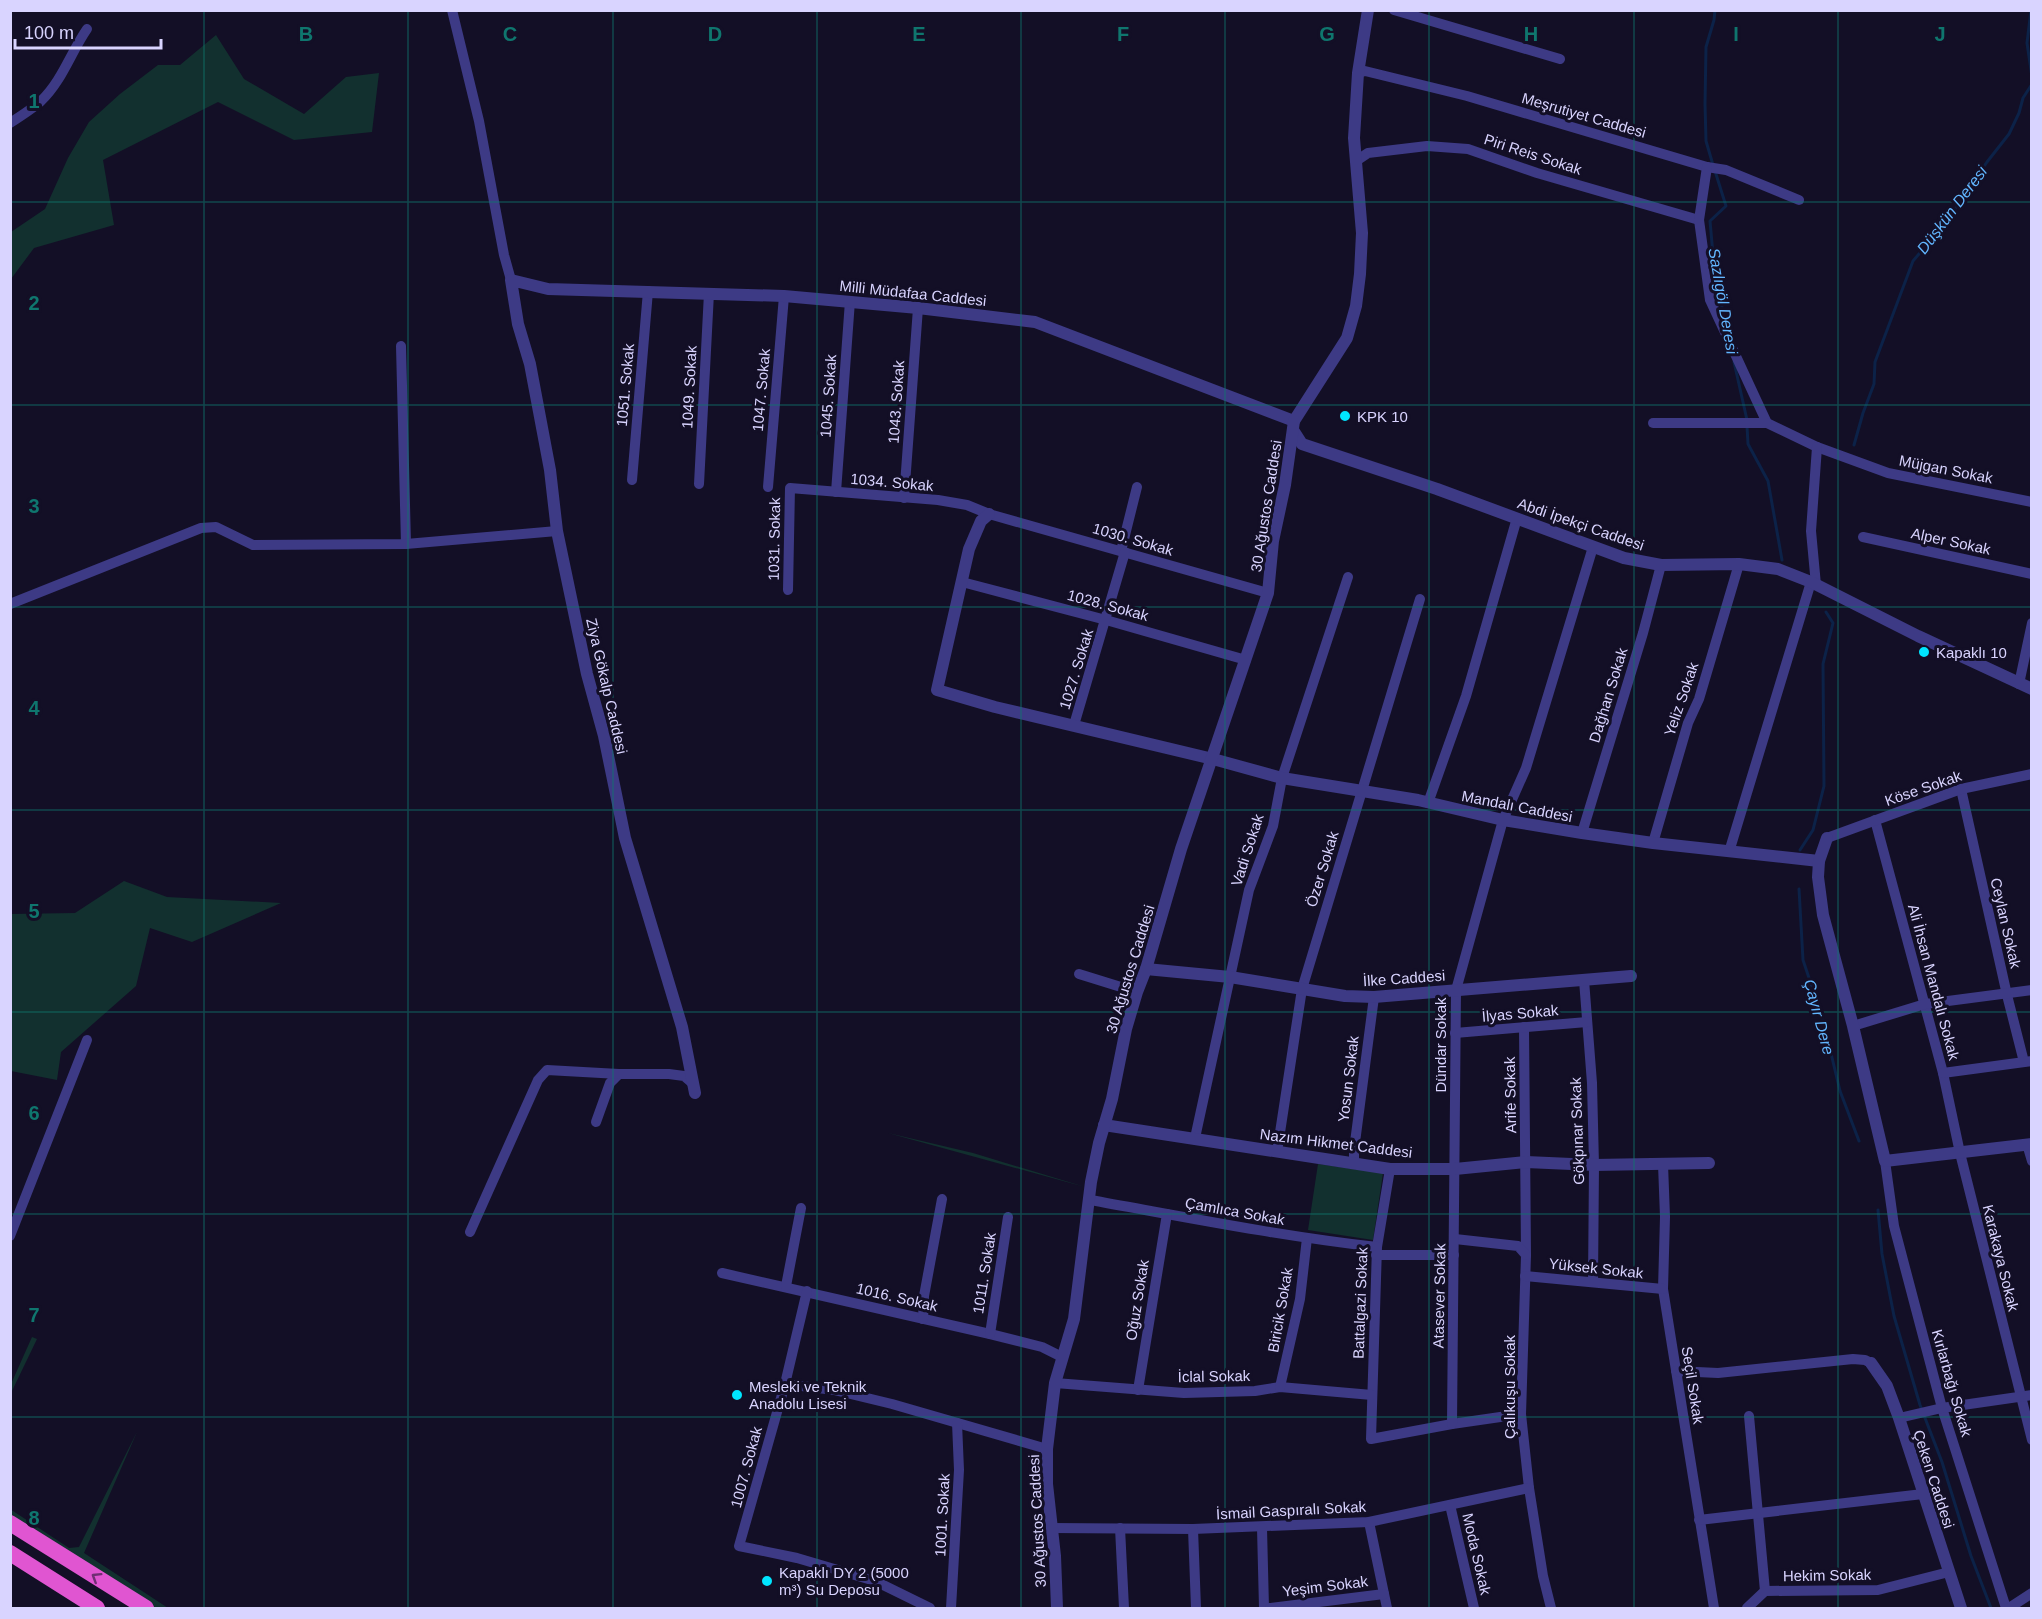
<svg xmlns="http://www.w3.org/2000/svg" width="2042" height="1619" viewBox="0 0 2042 1619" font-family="Helvetica,sans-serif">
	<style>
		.green { fill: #12302f }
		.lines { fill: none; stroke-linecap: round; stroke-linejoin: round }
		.stream { stroke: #0c2248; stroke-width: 3 }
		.minor { stroke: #3d3a85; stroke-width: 10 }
		.tertiary { stroke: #3d3a85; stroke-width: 12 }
		.trunk { stroke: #e055d1; stroke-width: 16 }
		.oneway { stroke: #6f2e73 }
		.grid { fill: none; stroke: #0f766e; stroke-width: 1.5; stroke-opacity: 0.55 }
		.poi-dot { fill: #00e5ff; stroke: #130f26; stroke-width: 2 }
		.labels { text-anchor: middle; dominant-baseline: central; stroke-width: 6; stroke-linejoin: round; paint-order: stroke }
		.street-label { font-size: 15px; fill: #d9d4ff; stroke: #130f26 }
		.poi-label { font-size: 15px; fill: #d9d4ff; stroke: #130f26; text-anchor: start }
		.water-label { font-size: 16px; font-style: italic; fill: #62b6ff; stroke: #130f26 }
		.grid-label { font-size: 20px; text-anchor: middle; font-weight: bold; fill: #0f766e; stroke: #130f26; stroke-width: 6; stroke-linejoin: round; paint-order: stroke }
	</style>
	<rect width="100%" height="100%" fill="#130f26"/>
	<g class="green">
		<path d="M216,35l28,44 60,35 42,-37 33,-4 -7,59 -78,8 -76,-38 -115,58 11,65 -80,23 -23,31v-47l34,-23 23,-51 21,-36 31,-28 38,-29h22z"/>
		<path d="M124,881l43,16 114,6 -89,39 -42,-14 -14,58 -75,66 -4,28 -46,-9v-157l64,-1z"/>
		<path d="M888,1133l85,20 112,34z"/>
		<path d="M1318,1164l65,9 -10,67 -65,-10z"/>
		<path d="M32,1337l5,2 -26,54v-9z"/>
		<path d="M137,1432l-53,121 84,55h-13l-144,-93 -1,-6 59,39 10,-1z"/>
	</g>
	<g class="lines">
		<g class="stream">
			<path d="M2031,10l-4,33 5,34"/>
			<path d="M1713,165l-7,-24 -1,-37 1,-57 8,-27 1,-10"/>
			<path d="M1715,171l11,35 -16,15 5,56 10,43"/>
			<path d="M1734,362l13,58"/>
			<path d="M1747,426l1,18 20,37 14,79"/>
			<path d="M1854,445l9,-32 11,-29 1,-22 38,-101 33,-39 41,-60 22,-28 10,-21 4,-15 9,-14"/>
			<path d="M1800,850l13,-20 11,-44 -1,-122 10,-41 -7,-11"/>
			<path d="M1799,889l4,71 20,60 17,71 19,50"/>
			<path d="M1878,1210l4,44 12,62 26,89 22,57 29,94 20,52"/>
		</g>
		<g class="minor">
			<path d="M452,10l27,111 25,134 7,25"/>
			<path d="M1394,10l166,49"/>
			<path d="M1358,73l7,-2 102,25 240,71 19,3 73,30"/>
			<path d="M10,123c11,-7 22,-14 31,-22 21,-20 30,-49 46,-72"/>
			<path d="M1356,161l12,-8 59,-7 41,3 69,24 162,47"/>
			<path d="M1707,167l-8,53 11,80 57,123 50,24 71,26 144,29"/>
			<path d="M401,346l5,198"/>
			<path d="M1653,423h114"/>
			<path d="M632,480l16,-189"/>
			<path d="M699,484l10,-191"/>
			<path d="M768,487l16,-191"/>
			<path d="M836,492l14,-191"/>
			<path d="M904,498l14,-190"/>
			<path d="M1863,537l169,37"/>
			<path d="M1121,551l16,-64"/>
			<path d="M962,582l144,38 140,40"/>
			<path d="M1816,585l-5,-54 6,-84"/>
			<path d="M788,590l2,-102 148,12 29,5 22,9 279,79"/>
			<path d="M10,604l191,-76 15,-1 37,18 153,-1 151,-13"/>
			<path d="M2019,684l13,-61"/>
			<path d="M1074,725l51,-173"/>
			<path d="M1961,789l46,206 17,67"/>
			<path d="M1428,803l38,-107 51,-178"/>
			<path d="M1875,820l68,253 17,80 72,287"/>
			<path d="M1582,833l61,-200 18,-68"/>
			<path d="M1827,838l134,-49 71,-15"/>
			<path d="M1653,843l35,-120 11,-24 40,-135"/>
			<path d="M1729,852l82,-270"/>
			<path d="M1079,974l58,18"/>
			<path d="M1584,980l8,103 2,82 -1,117"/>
			<path d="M1853,1026l72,-22 107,-14"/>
			<path d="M1524,1027l2,228 -5,159 8,74 14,88 8,32"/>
			<path d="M1455,1033l132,-11"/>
			<path d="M1943,1073l89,-12"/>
			<path d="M596,1122l14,-39 9,-9"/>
			<path d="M1195,1138l54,-248 24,-64 9,-48 66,-201"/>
			<path d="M2027,1144l5,17"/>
			<path d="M1277,1152l25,-163 118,-390"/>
			<path d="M1885,1161l9,65 48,182 64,200"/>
			<path d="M1354,1164v-14l20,-153"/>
			<path d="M1663,1164l2,53 -2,72 51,319"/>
			<path d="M1390,1169l-13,78 -6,192 81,-15 69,-10"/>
			<path d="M1090,1200c95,17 190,36 287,47"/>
			<path d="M470,1232l68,-152 9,-10 72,4h50l15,2 7,6"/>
			<path d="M10,1236l77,-196"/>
			<path d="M1455,1239l63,7 8,9"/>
			<path d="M1376,1255h78"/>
			<path d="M722,1273l268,61 52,13 20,10"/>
			<path d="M1525,1276l138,13"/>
			<path d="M786,1286l15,-78"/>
			<path d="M807,1291l-22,93 -46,162 58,12 78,23 55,27"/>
			<path d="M923,1319l1,-23 18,-97"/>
			<path d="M990,1334l18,-117"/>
			<path d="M1676,1371l42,2 135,-14 12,1 6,3"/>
			<path d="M1055,1383l129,10 71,-2 25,-4 92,8"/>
			<path d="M785,1384l49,6 58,14 155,45"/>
			<path d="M1280,1387l20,-88 7,-61"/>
			<path d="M1138,1390l29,-176"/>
			<path d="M1749,1416l16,175"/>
			<path d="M1899,1418l43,-10 90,-13"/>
			<path d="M1452,1424l4,-434 47,-170 23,-52 67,-221"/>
			<path d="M1450,1505l24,103"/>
			<path d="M1699,1520l224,-26"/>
			<path d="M1369,1522l18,86"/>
			<path d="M1051,1528l142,1 176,-7 160,-34"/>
			<path d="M1120,1528l4,80"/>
			<path d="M1262,1528l2,80"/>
			<path d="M1193,1529l3,79"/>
			<path d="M951,1608l8,-138 -2,-47"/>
			<path d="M1270,1608l114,-14"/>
			<path d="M1747,1608l18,-17 113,-1 71,-18"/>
			<path d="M2009,1608l23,-15"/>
		</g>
		<g class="tertiary">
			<path d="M1293,430l9,14 135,45 187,69 37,7 78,-1 39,5 33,13 107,54 114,53"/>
			<path d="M989,514l-8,7 -12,28 -32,141 58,17 218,52 69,19 136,22 85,20 79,13 71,10 166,18"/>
			<path d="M1827,838l-8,23 -1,16 5,38 30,111 32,135 147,-17"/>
			<path d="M1146,969l84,8 115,19 29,1 257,-21"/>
			<path d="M695,1093l-13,-66 -57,-189 -21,-102 -17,-62 -30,-143 -7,-61 -20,-106 -12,-40 -7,-44 37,9 236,7 134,12 117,14 259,99"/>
			<path d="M1104,1125l286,44h65l71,-7 68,3 115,-2"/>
			<path d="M1871,1363l16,23 12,32 62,190"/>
			<path d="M1057,1608l-2,-52 -8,-72v-35l8,-66 19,-64 17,-137 8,-39 13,-44 14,-70 11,-37 9,-23 35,-120 87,-256 5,-52 12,-56 9,-64 53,-83 9,-32 4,-32 2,-41 -8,-95 4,-65 10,-63"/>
		</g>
		<g class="trunk">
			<path d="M10,1523l136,85"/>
			<path d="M10,1553l87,55"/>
		</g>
	</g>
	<defs><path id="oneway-chevron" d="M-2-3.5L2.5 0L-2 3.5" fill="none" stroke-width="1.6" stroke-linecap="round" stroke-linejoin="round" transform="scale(1.5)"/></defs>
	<use class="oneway" href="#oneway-chevron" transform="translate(96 1577) rotate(-148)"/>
	<path class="grid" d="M204,10v1598M408,10v1598M613,10v1598M817,10v1598M1021,10v1598M1225,10v1598M1429,10v1598M1634,10v1598M1838,10v1598M10,202h2022M10,405h2022M10,607h2022M10,810h2022M10,1012h2022M10,1214h2022M10,1417h2022"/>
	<g class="poi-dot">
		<circle cx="1345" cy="416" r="6"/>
		<circle cx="1924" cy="652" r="6"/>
		<circle cx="737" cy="1395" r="6"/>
		<circle cx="767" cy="1581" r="6"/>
	</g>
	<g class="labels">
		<g class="street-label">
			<text transform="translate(1584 115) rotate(16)">Meşrutiyet Caddesi</text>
			<text transform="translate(1533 154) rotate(18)">Piri Reis Sokak</text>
			<text transform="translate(913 293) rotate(6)">Milli Müdafaa Caddesi</text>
			<text transform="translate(625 385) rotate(-85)">1051. Sokak</text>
			<text transform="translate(689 387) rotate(-87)">1049. Sokak</text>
			<text transform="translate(761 390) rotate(-85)">1047. Sokak</text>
			<text transform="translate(828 396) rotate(-86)">1045. Sokak</text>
			<text transform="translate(896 402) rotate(-86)">1043. Sokak</text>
			<text transform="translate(1946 469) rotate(11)">Müjgan Sokak</text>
			<text transform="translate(892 482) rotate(5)">1034. Sokak</text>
			<text transform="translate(1266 506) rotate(-81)">30 Ağustos Caddesi</text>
			<text transform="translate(1581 524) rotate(19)">Abdi İpekçi Caddesi</text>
			<text transform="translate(774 539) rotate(-89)">1031. Sokak</text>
			<text transform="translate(1133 539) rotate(16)">1030. Sokak</text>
			<text transform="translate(1951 541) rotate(12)">Alper Sokak</text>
			<text transform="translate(1108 605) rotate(15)">1028. Sokak</text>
			<text transform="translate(1076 669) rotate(-73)">1027. Sokak</text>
			<text transform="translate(607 686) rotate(77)">Ziya Gökalp Caddesi</text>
			<text transform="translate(1608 695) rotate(-73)">Dağhan Sokak</text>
			<text transform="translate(1681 699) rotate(-71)">Yeliz Sokak</text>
			<text transform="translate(1923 788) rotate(-19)">Köse Sokak</text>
			<text transform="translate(1517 806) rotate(11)">Mandalı Caddesi</text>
			<text transform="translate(1247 850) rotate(-72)">Vadi Sokak</text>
			<text transform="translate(1322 869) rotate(-73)">Özer Sokak</text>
			<text transform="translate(2006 923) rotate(77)">Ceylan Sokak</text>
			<text transform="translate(1130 969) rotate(-73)">30 Ağustos Caddesi</text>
			<text transform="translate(1404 978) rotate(-4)">İlke Caddesi</text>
			<text transform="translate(1934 982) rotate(75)">Ali İhsan Mandalı Sokak</text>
			<text transform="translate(1520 1013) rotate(-5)">İlyas Sokak</text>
			<text transform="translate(1440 1045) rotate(-90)">Dündar Sokak</text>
			<text transform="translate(1348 1079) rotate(-83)">Yosun Sokak</text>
			<text transform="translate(1510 1095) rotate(-91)">Arife Sokak</text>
			<text transform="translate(1577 1131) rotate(-92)">Gökpınar Sokak</text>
			<text transform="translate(1336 1143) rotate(7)">Nazım Hikmet Caddesi</text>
			<text transform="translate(1235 1211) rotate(10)">Çamlıca Sokak</text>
			<text transform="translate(2001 1258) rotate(76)">Karakaya Sokak</text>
			<text transform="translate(1596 1268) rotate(6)">Yüksek Sokak</text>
			<text transform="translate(984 1273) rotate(-81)">1011. Sokak</text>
			<text transform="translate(1439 1296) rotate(-89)">Atasever Sokak</text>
			<text transform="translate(897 1297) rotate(13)">1016. Sokak</text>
			<text transform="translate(1137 1300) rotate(-81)">Oğuz Sokak</text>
			<text transform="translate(1360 1303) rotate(-88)">Battalgazi Sokak</text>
			<text transform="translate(1280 1310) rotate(-80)">Biricik Sokak</text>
			<text transform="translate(1214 1376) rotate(-1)">İclal Sokak</text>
			<text transform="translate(1952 1383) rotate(74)">Kırlarbağı Sokak</text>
			<text transform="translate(1693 1385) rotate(81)">Seçil Sokak</text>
			<text transform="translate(1509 1387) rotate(-90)">Çalıkuşu Sokak</text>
			<text transform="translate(746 1467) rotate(-75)">1007. Sokak</text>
			<text transform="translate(1934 1479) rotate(72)">Çeken Caddesi</text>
			<text transform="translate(1291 1510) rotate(-3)">İsmail Gaspıralı Sokak</text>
			<text transform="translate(942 1515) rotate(-87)">1001. Sokak</text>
			<text transform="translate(1037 1521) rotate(-93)">30 Ağustos Caddesi</text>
			<text transform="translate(1477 1554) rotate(77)">Moda Sokak</text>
			<text transform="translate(1827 1575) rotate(-1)">Hekim Sokak</text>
			<text transform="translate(1325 1586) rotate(-7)">Yeşim Sokak</text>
		</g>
		<g class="poi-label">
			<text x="1357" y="416">KPK 10</text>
			<text x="1936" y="652">Kapaklı 10</text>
			<text x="749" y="1386">Mesleki ve Teknik<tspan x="749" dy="17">Anadolu Lisesi</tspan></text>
			<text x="779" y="1572">Kapaklı DY 2 (5000<tspan x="779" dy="17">m³) Su Deposu</tspan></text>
		</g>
		<g class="water-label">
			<text transform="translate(1952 210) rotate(-53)">Düşkün Deresi</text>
			<text transform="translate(1723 301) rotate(80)">Sazlıgöl Deresi</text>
			<text transform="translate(1819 1017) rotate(75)">Çayır Dere</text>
		</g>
	</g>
	<g class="grid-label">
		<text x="306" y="41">B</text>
		<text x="510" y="41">C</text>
		<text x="715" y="41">D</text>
		<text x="919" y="41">E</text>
		<text x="1123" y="41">F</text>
		<text x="1327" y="41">G</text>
		<text x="1531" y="41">H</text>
		<text x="1736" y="41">I</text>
		<text x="1940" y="41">J</text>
		<text x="34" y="108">1</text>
		<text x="34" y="310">2</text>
		<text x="34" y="513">3</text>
		<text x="34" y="715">4</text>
		<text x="34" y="918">5</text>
		<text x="34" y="1120">6</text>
		<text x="34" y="1322">7</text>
		<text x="34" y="1525">8</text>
	</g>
	<rect width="2042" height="1619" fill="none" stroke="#d9d4ff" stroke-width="24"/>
	<path d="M15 39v9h146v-9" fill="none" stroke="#d9d4ff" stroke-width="3"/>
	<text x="24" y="39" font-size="18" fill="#d9d4ff" stroke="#130f26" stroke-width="4.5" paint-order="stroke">100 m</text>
</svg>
